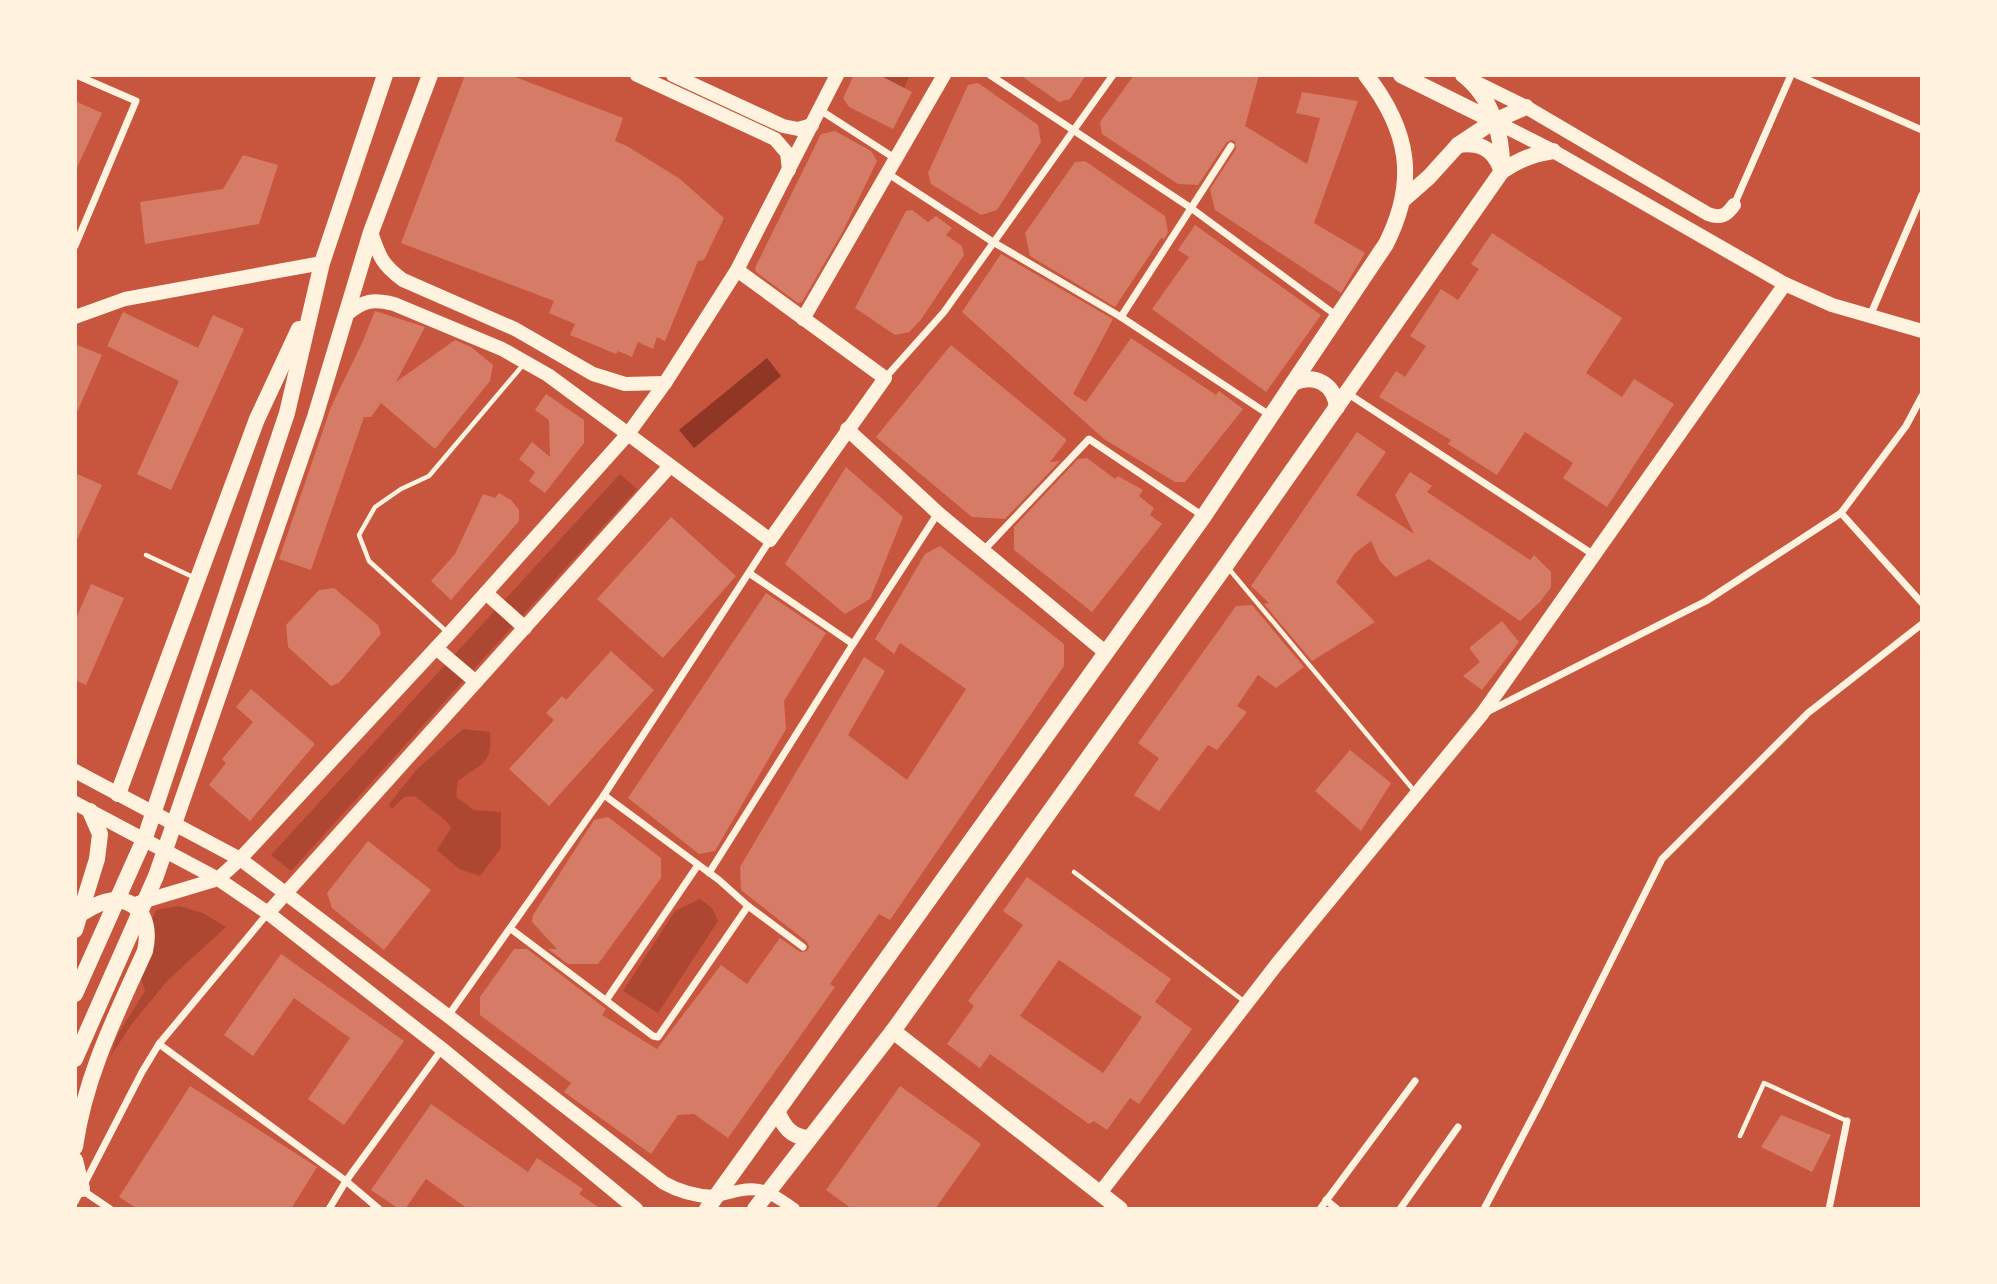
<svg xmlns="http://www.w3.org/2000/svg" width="1997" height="1284" viewBox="0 0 1997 1284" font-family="'Roboto Condensed',sans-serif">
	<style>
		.green { fill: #ae4732 }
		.water { fill: #8f3625 }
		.building { fill: #d67c66; fill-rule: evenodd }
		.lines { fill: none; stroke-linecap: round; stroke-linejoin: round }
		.service { stroke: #fff3e0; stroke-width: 4.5 }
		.minor { stroke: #fff3e0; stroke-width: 7 }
		.tertiary { stroke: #fff3e0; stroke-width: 12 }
		.secondary { stroke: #fff3e0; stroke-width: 14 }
		.primary { stroke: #fff3e0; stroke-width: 14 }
		.trunk { stroke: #fff3e0; stroke-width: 16 }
	</style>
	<rect width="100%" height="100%" fill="#c8553d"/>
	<g class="green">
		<path d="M879,75h31l-6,13z"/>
		<path d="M620,474l17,15 -346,382 -20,-16z"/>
		<path d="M463,729l27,3c3,33 -9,31 -32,49l-2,16 18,13 27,2v36l-21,28 -21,-7 -22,-19 14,-22 -5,-7 -31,-25 -11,1 -12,12 -3,-5 29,-36z"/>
		<path d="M700,899l12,9 6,13 -60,92 -35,-22 52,-80z"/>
		<path d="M179,906l24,7 23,14 -58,53 -37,45 -21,32 8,-23 27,-43 -10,-31 21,-50z"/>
	</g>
	<path class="water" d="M767,358l14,18 -87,72 -15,-18z"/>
	<g class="building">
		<path d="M465,75h45l113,43 -8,23 12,5 53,33 44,39 -20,42 -6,1 -33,80 -8,-4 -4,12 -15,-7 -6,15 -14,-6 -2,3 -46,-19 5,-11 -26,-11 5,-12 -153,-58z"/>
		<path d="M854,75h25l33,17 -19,37 -44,-22 -6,-9z"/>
		<path d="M1020,75h66l-16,24 -11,3z"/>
		<path d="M1134,75h125l-14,51 62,38 13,-46 -24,-5 6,-21 56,9 -44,122 51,30 -24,40 -126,-83 -5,-21 26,-40 -1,-8 -4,-1 -5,3 -28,42 -20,-1 -76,-50 -2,-12z"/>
		<path d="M978,83l60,42 3,17 -44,68 -16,5 -50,-31 -3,-11 40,-88z"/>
		<path d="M75,101l27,12 -27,59z"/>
		<path d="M835,131l36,20 6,10 -34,70 -41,71 -4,1 -42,-31 -1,-4 66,-134z"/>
		<path d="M243,155l35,10 -19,59 -114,20 -5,-42 83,-13z"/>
		<path d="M1085,161l80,55 3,16 -4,7 -3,-1 -46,69 -85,-51 -5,-23 50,-71z"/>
		<path d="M912,210l16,12 8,-6 16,12 -6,7 16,11 2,9 -44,66 -11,11 -14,3 -40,-27 51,-97z"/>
		<path d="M1195,225l126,90 -55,77 -114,-83 37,-52 -11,-7z"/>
		<path d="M1492,233l130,85 -36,55 36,24 12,-18 40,25 -67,103 -44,-29 10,-15 -48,-31 -28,43 -49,-31 3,-4 -72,-43 17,-26 9,6 21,-31 -16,-10 31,-47 17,11 21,-31 -8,-5z"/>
		<path d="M1001,254l112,65 -40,75 13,8 45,-64 85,57 3,-4 24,18 -58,73h-10l-71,-43 -142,-127z"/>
		<path d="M375,311l50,16 -29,55 59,-42 16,7 22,18 -3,16 -55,68 -54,-46 -10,14h-7l-53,153 -32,-11 52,-152 31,-64z"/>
		<path d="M123,312l75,36 15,-33 31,14 -73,161 -34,-16 42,-93 -72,-35z"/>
		<path d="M75,344l27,11 -27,62z"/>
		<path d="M951,345l116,95 -17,22 10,-1 -55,58 -33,-2 -96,-80z"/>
		<path d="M546,394l38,26v23l-39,50 -16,-12 6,-9 -16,-13 13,-17 18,15 -1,-37 -14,-10z"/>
		<path d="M1357,432l29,20 -30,43 58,39 -19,-39 15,-23 22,14 -5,6 27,18 76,50 4,-5 17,17v15l-11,15 -20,19 -91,-62 -34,18 -15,-16 -9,-20 -16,12 -19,29 39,40 -63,39 -48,-57 5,-1 -18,-17z"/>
		<path d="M1087,458l28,21 3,-3 25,14 -4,6 15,12 -4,7 12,9 -70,88 -78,-62v-23l64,-68z"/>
		<path d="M846,467l57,50 -33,82 -25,15 -60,-50z"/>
		<path d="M75,473l27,12 -27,59z"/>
		<path d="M499,493l12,7 8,10v11l-68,79 -20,-19 24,-27 28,-60 12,4z"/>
		<path d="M671,517l65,59 -73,82 -66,-59z"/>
		<path d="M940,546l124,98v22l-174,254 -11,-6 -49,70 5,3 -107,151 -34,-24 -16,1 -27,39 -87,-62 7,-9 -91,-68v-18l34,-48h13l79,60 -4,6 55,34 64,-84 26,19 33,-46 20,14 7,-1 2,-4 -2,-5 -66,-52 -1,-23 124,-210 21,14 -37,64 59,45 59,-91 -66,-46 -6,11 -19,-15 50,-85z"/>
		<path d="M91,584l33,14 -38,87 -11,-5v-59z"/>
		<path d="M334,588l44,37 3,9 -42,49 -8,3 -43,-39 -2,-22 33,-35z"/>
		<path d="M766,593l60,40 -42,68 2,28 -71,122 -16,3 -71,-56z"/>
		<path d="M1252,605l52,62 -28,21 -18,-13 -21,31 10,6 -30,38 -9,-5 -49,66 -25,-16 25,-37 -21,-15 98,-137z"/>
		<path d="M1502,621l17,21 -37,48 -19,-14 17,-14 -11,-14z"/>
		<path d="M611,651l43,39 -105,116 -40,-37 45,-49 -8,-7 16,-17 4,4z"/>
		<path d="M251,689l64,55 -65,77 -41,-36 17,-22 -4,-4 31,-37 -17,-15z"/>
		<path d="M1350,750l41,33 -30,48 -46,-40z"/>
		<path d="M608,817l53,41v20l-63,86h-30l-20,-15h9l-25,-27 1,-7 61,-95z"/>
		<path d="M368,841l63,49 -47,60 -52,-42 -5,-15z"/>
		<path d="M1027,877l144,102 -16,23 37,27 -53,75 -9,-6 -23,32 -13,-9 -5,3 -99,-70 -10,14 -33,-24 27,-38 -6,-5 55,-76 -20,-14zM1059,960l83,57 -39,56 -83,-57z"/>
		<path d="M281,954l123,87 -60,84 -36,-26 42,-61 -56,-40 -41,58 -29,-21z"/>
		<path d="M190,1086l127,81 -26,42h-153l-19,-12z"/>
		<path d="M900,1086l81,58 -46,65h-83l-26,-19z"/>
		<path d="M431,1104l97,68 9,-14 46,31 -4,5 22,15h-133l-42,-30 -21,30h-6l-28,-19z"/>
		<path d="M1781,1115l50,20 -19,37 -51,-25z"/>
	</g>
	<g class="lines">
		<g class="service">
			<path d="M146,555l49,23"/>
			<path d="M1229,569l187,224"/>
			<path d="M447,632l-78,-71 -10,-26 16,-28 26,-18 28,-13 94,-111"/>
			<path d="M1074,872l171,130"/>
			<path d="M1740,1136l24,-53 83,38"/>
		</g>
		<g class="minor">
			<path d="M990,75l201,133 146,108"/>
			<path d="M1797,75l125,55"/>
			<path d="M820,110l76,49"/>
			<path d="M887,173l106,69 128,75 150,99"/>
			<path d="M1734,205l57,-130"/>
			<path d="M75,246l61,-145 -60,-26"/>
			<path d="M1870,316l52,-121"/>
			<path d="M1121,317l110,-171"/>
			<path d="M885,378l59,-66 169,-237"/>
			<path d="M1347,393l247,162"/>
			<path d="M1841,513l81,90"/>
			<path d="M983,551l106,-112 114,77"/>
			<path d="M749,573l104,71 85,-131"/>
			<path d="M1489,711l217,-110 135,-88 65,-87 16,-30"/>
			<path d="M604,795l115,85 29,26 55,41"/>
			<path d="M709,873l144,-229"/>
			<path d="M511,929l142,107 5,1 90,-131"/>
			<path d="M607,999l91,-134"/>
			<path d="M448,1016l156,-221 166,-255"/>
			<path d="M159,1044l187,137 33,28"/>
			<path d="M82,1190l28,19"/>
			<path d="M1326,1200l11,9"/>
			<path d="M75,1202l67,-130 17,-28 109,-131"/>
			<path d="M329,1209l17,-28 96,-132"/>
			<path d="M1320,1209l95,-128"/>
			<path d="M1400,1209l58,-82"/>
			<path d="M1484,1209l56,-106 122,-244 146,-146 114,-89"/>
			<path d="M1829,1209l18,-88"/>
		</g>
		<path class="tertiary" d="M714,1197c41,-11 45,-13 80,12"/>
		<g class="secondary">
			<path d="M637,75l138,64 12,14 2,17"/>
			<path d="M673,75l110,51 15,3 14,-4"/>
			<path d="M1469,79l57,28 182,107c13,5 19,1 26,-9"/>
			<path d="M1494,121l59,30 232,133 47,21 90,26"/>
			<path d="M371,232c8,24 11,33 32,48l112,49 78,45 32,10 40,-1"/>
			<path d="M737,270l148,108 -115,162 -142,-106 37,-51 72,-113 100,-195"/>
			<path d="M75,317l50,-18 197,-36"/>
			<path d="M803,319l141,-244"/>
			<path d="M847,429l91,84 167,139"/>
			<path d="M486,593l39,35"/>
			<path d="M436,648l40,34"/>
			<path d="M138,903l80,-24 22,-20 209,-225 179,-200 -80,-59 -46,-26 -108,-45c-21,-5 -30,-4 -47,10"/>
			<path d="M268,913l402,-447"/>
			<path d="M1100,1193l177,-229 205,-250 303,-430"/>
		</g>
		<g class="primary">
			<path d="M75,771l165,88 208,157 216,167c16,9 31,13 50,14"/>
			<path d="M75,803l143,76 50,34 174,136 194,160"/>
		</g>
		<g class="trunk">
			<path d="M1401,75l93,46"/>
			<path d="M1458,145c21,-3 35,3 43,24"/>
			<path d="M1502,171c17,-11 31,-17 51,-20"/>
			<path d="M1404,199l25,-22 29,-32 36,-24 32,-14"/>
			<path d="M1293,383c22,-10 41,1 44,24"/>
			<path d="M118,794l139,-375 42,-90"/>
			<path d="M75,930l22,-71 3,-25 -10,-23"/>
			<path d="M75,994l71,-159 141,-422 35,-150 63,-188"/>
			<path d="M893,1031l227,178"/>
			<path d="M75,1059l81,-183 159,-459 56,-185 59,-157"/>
			<path d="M777,1111c7,16 14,26 32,27"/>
			<path d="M75,1147c10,-71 41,-132 70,-196 5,-22 0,-48 -27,-51 -13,-1 -25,7 -36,13"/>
			<path d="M75,1160l7,29"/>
			<path d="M707,1209l497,-693 182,-272c32,-63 23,-114 -20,-169"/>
			<path d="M755,1209l138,-178 333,-466 276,-394c1,-35 -10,-74 -39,-96"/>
		</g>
	</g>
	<rect width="1997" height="1284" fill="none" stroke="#fff3e0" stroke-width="154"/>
</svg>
